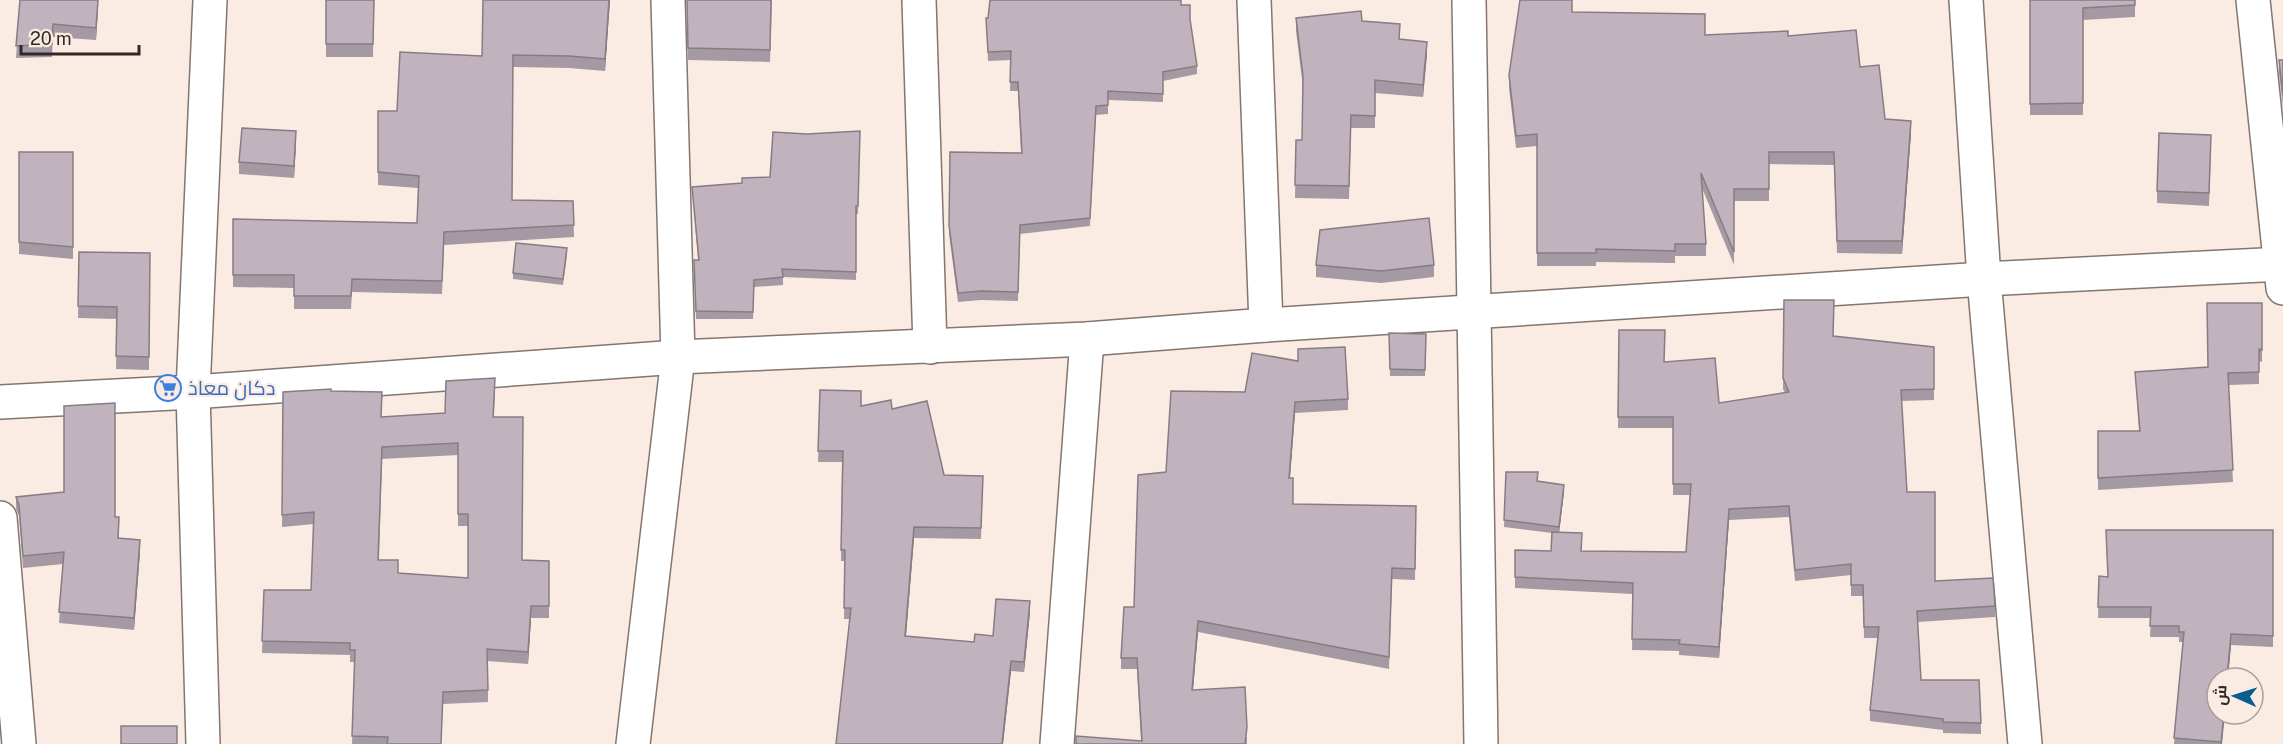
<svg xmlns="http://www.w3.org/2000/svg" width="2283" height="744" viewBox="0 0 2283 744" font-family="'Public Sans',Cairo,sans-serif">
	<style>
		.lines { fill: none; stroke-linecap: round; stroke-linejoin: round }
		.minor-casing { stroke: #83766e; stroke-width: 36 }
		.minor { stroke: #fff; stroke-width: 33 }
		.wall { fill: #a59aa3; fill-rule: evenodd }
		.shaded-wall { fill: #867d84 }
		.building { fill: #c0b3bd; stroke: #867d84; stroke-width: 1.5; fill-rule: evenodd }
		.labels { text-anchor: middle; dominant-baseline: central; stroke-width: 4.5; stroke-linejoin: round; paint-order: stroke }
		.shop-label { font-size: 20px; fill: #366cbe; stroke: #fbece3; text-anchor: start }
	</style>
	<rect width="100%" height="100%" fill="#fbece3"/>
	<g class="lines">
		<defs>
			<g id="minor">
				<path d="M919,0l11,347"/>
				<path d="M1254,0l12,325"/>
				<path d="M1469,0l12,744"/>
				<path d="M1966,0l18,279 41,465"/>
				<path d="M2253,0l30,288"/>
				<path d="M0,402l193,-10 485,-35 409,-18 179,-14 718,-46 299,-15"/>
				<path d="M0,518l19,226"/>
				<path d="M203,744l-10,-352 17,-392"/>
				<path d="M633,744l45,-387 -10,-357"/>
				<path d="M1057,744l30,-405"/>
			</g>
		</defs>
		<use href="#minor" class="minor-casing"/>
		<use href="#minor" class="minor"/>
	</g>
	<g class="wall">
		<path d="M20,0l78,8 -2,32 -43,-3 -1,20 -36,1z"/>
		<path d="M326,0h48l-1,57h-47z"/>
		<path d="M483,0h127l-5,71 -36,-3 -56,-1 -1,133 61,1 1,36 -130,8 -2,49 -90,-2 -1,17h-57v-21l-61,-1v-68l184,4 1,-35 -40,-3v-74h19l85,-55z"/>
		<path d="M687,0h85l-2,62 -82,-2z"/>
		<path d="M2030,0h105v17l-52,3v95h-53z"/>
		<path d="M1181,5l9,15 7,46v8l-34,7v21l-55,-2v14l-12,1 -6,111 -70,8 -2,67 -37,-1 -23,2 -9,-68 1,-82 71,1 -3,-62h-8l1,-31 -23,1 -2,-43z"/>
		<path d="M1572,12l133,23 83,1 72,31 25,52 26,14 -9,121 -65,-1 -3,-88 -65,-1v37h-35v64l-32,-77 4,56v12h-31v7l-79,-1v4h-59v-120l-21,2 -7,-60v-13z"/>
		<path d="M1296,18l66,3 38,18 27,15 -4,43 -48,-4v35h-24l-2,71 -54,-1 1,-58h6l1,-53 -7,-56z"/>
		<path d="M2279,60h4v47l-4,-34z"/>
		<path d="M860,131l-2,83h-2v66l-73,-3v8l-29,2 -1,32h-57l-2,-59h4l-6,-73 50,-4 28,-6 37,-43z"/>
		<path d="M296,143l-2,35 -55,-4v-12z"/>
		<path d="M2211,148l-2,58 -52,-3v-12z"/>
		<path d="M19,152h54v107l-54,-5z"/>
		<path d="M79,252l71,1 -1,117 -33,-1 1,-50 -39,-1z"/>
		<path d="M567,255l-4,30 -50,-6v-6z"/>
		<path d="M1316,265h118v12l-53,6 -65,-6z"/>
		<path d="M1784,300l49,36 101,11v53l-33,1 6,91 28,89 60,25v11l-77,5 3,58 60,43v11l-38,-1v-3l-73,-9v-11l8,-72h-14l-1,-42h-12v-21l-56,6 -6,-64 -60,3 -10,138 -40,-3v-4l-47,-1 1,-56 -118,-6v-38l36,1 1,-18 -48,-6 2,-55 58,20 -5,40 23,19 104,1 4,-57h-17v-67h-55l1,-98 46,32 54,41 66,-10 -2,-4z"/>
		<path d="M2262,303v59l-3,-1v23l-31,1 5,97 -135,8v-59h41l-4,-59 73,-5z"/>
		<path d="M1389,333l37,1 -1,42h-35z"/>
		<path d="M1298,349l50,50v11l-53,3 -5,65 3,26 123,2 -1,74 -23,-1 -3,90 -191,-37 -5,58 54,48v6h-171l65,-3 -4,-72h-16v-11l13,-51 32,-135 79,-80 53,-31z"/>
		<path d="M495,390l-1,27 28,143 27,1v57h-18l-3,46 -40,-3v41l-45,2 -2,40h-89l3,-82h-5v-7l-88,-2 2,-63h47l3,-66 -32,3 1,-135 48,-1 50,26 64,-4zM458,455v71h10v52l-70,-5 -19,-13 3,-101z"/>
		<path d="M820,390l41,16 31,3 52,66 39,1 -2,63 -67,-1 -8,98 68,6 19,-6 37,-24 -6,60 -13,-1 -8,73h-167l14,-125h-6l1,-58h-4l1,-99h-24z"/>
		<path d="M16,497l99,20 4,11v10l21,14 -6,78 -75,-7 4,-59 -40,4 -4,-52 -3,-7z"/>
		<path d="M2106,530h167v117l-42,-2 -3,33h-11l5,66h-48l9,-102h-4v-5h-29l1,-19h-53l1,-42 9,1z"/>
	</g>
	<g class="shaded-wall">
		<path d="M98,0v8l-2,32v-12z"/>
		<path d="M609,0h1l-5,71v-12z"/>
		<path d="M1427,42v12l-4,43v-12z"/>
		<path d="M1911,121v12l-9,121v-13z"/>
		<path d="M296,131v12l-2,35v-12z"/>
		<path d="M1295,402v11l-6,76v-11z"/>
		<path d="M1564,485v7l-5,42v-7z"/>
		<path d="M1729,509v11l-10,138v-11z"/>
		<path d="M914,527v11l-9,109v-11z"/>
		<path d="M140,540v12l-6,78v-12z"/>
		<path d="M1030,601v11l-6,60v-10z"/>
		<path d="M531,606v12l-3,46v-12z"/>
		<path d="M1198,621v11l-6,69v-11z"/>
		<path d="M2231,634v11l-3,33h-1z"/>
		<path d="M1011,661v10l-8,73h-1z"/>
		<path d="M2224,714h1l-3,30h-1z"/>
	</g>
	<g class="building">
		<path d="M20,0h78l-2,28 -43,-4 -1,20 -36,2z"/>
		<path d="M326,0h48l-1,44h-47z"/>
		<path d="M483,0h126l-4,59 -36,-3 -56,-1 -1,145 61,1 1,24 -130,7 -2,49 -90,-2 -1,17h-57v-21h-61v-56l184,4 2,-47 -41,-4v-61h19l3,-59 82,4z"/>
		<path d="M687,0h84l-1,50 -82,-2z"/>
		<path d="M990,0h191v5h9v14l7,47 -34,6v22l-55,-3v14l-12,1 -6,112 -70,7 -2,67 -37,-1 -23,2 -9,-68 1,-73 72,1 -4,-71h-8l1,-31 -23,1 -2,-34h2z"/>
		<path d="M1520,0h52v12l133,2v21l83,-4v5l68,-6 4,37 19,-2 6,54 26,2 -9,120h-65l-3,-89h-65v37h-35v63l-33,-79 5,71h-31v7l-79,-2v4h-59v-119l-21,2 -7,-61z"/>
		<path d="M2030,0h105v5l-52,3v95l-53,1z"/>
		<path d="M1361,11l1,10 38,3 -1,15 28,3 -4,43 -48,-5v36l-24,-1 -2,71 -54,-1 1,-45h6l1,-64 -7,-58z"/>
		<path d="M2279,60h4v35z"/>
		<path d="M242,128l54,3 -2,35 -55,-4z"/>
		<path d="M860,131l-2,75h-2v66l-74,-3 1,8 -29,3 -1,32 -57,-1 -2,-51h5l-7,-73 50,-4v-5l28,-1 3,-45 34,2z"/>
		<path d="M2159,133l52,2 -2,58 -52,-2z"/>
		<path d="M19,152h54v95l-54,-5z"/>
		<path d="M1429,218l5,47 -53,6 -65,-6 4,-35z"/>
		<path d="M516,243l51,5 -4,31 -50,-6z"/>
		<path d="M79,252l71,1 -1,104 -33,-1 1,-49 -39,-1z"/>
		<path d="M1784,300h50l-1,36 101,11v42l-33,1 6,102h28v89l58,-3 2,28 -78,5 4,69h58l2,43 -38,-1v-3l-73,-9 9,-83h-15l-1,-42h-12v-21l-56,6 -6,-64 -60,3 -10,138 -40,-3 1,-4 -48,-1 1,-56 -118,-6v-27l36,1 1,-19 30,1 -1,18 105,1 5,-68h-18v-67h-55l1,-87h46l-1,32 51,-4 4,45 70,-11 -6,-14z"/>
		<path d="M2207,303h55v47l-3,-1v23l-31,1 5,97 -135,8v-47h42l-5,-59 73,-5z"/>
		<path d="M1389,333l37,1 -1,36 -35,-1z"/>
		<path d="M1345,347l3,52 -53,3 -6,76h4v26l123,2 -1,63 -23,-1 -3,89 -191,-36 -6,69 53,-3 2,40 -2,17h-169v-8l66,5 -5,-83h-16l3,-51h10l4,-132 28,-3 5,-81 74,1 7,-39 46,8v-12z"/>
		<path d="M495,378l-2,39h30l-1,143 27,1v45h-18l-3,46 -41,-3 1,41 -45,2 -2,52h-54l1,-7 -36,-1 3,-86h-5v-7l-88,-2 2,-51h47l3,-78 -32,3 1,-123 48,-3v2l51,1 -1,25 64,-4 1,-32zM458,443v71h10v64l-70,-5v-13h-20l4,-113z"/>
		<path d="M820,390l41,1v15l30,-6 1,9 35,-8 17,74 39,1 -2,52 -67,-1 -9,109 69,6 1,-8 18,2 3,-37 34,2 -6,61 -13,-1 -9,83h-166l15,-136h-7l1,-58h-4l2,-99h-25z"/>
		<path d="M115,403v114h4l-1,21 22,2 -6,78 -75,-6 5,-60 -41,4 -4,-51 -3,-8 48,-5v-86z"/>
		<path d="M1506,472h32l-1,9 27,4 -5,42 -55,-7z"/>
		<path d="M2106,530h167v106l-42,-2 -4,44h-10v36h7l-3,28 -47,-4 10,-106h-5v-6h-29l1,-19h-53l1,-31 9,1z"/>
		<rect x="121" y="726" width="56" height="18"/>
	</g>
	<defs>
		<symbol id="supermarket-ring" viewBox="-11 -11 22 22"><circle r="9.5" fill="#fbece3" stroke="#3f7fe0" stroke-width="1.5"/><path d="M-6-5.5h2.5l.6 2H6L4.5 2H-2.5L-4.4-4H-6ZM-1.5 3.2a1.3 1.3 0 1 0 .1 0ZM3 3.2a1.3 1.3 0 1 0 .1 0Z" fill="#3f7fe0"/></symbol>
	</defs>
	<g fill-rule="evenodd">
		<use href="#supermarket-ring" x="153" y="373" width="30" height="30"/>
	</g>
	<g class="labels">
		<g class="shop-label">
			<text x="188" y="388">دكان معاذ</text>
		</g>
	</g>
	<g transform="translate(2235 696) rotate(273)"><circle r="28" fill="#fbece3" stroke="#aa9e98" stroke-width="1.5"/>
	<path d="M0-4.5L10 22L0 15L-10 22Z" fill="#0a5d8f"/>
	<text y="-9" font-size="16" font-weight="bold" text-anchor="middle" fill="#302a27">ش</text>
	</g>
	<path d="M21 45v9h118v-9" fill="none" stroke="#302a27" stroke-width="3"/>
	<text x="30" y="45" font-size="18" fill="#302a27" stroke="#fbece3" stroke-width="4.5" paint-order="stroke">20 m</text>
</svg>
